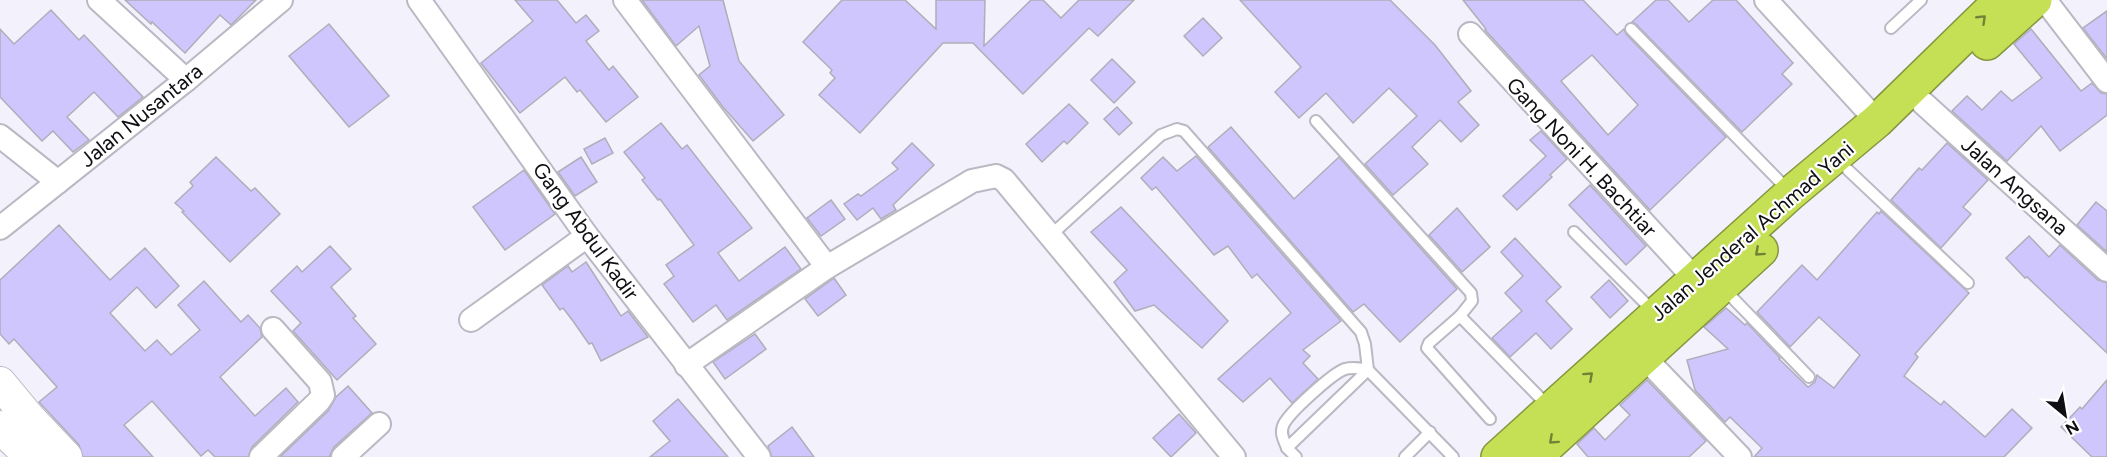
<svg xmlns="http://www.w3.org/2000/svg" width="2107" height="457" viewBox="0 0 2107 457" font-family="Figtree,sans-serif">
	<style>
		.building { fill: #cec6fd; stroke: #afaeb8; stroke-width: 1.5; fill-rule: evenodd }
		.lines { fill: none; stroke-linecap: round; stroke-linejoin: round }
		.lane-casing { stroke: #bab9c3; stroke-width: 14 }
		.street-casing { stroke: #bab9c3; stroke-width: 26 }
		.secondary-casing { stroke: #bab9c3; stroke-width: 34 }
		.highway-casing { stroke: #85963e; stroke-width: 36 }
		.lane { stroke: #fff; stroke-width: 10 }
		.street { stroke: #fff; stroke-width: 22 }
		.secondary { stroke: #fff; stroke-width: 32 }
		.highway { stroke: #c5e055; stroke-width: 33 }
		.oneway { stroke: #738237 }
		.labels { text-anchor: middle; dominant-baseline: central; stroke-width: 4.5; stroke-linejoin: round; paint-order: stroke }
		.street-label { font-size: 21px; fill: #0f0e12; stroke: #fff }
	</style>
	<rect width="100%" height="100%" fill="#f3f2fc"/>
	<g class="building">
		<path d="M125,0h131l-25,25 -11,-10 -35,38 -33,-31 -1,2z"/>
		<path d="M515,0h42l19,23 10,-8 13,16 -13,10 23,29 4,-4 25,31 -32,25 -26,-32 -3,2 -12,-15 -45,36 -39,-50 52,-42z"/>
		<path d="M642,0h81l16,61 45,54 -31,26 -30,-34 -24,-32 11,-9 -11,-40 -23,20z"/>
		<path d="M842,0h63l31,29v-29h49l-1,46 47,-46h12l18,18 18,-18h55l-36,36 -9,-8 -66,66 -50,-51h-30l-83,90 -41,-38 16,-17 -5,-5 2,-3 -29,-28z"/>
		<path d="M1240,0h150l45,45 36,46 -13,11 21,23 -18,17 -21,-22 -28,27 16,17 -35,31 -28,-31 52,-48 -28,-28 -36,35 -27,-30 -27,25 -24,-26 26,-25z"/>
		<path d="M1463,0h120l34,35 7,-6 2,5 100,103 -76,73 -165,-180 1,-1zM1592,55l46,50 -30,30 -47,-54z"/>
		<path d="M1656,0h12l21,22 24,-22h23l57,63 -11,11 10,10 -50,48 -106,-108 -4,-2z"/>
		<path d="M51,10l28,30 5,-5 59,62 -25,20 -24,-25 -27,25 22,23 -16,12 -20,-21 -11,10 -42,-44v-68l14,15z"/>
		<path d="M2107,11v48l-24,-31z"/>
		<path d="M1203,18l19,20 -19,18 -19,-20z"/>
		<path d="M329,24l60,72 -40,31 -60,-71z"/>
		<path d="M2031,29l50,62 11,-8 9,10 6,1v21l-47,36 -19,-25 -34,35 -55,-50 15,-15 15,14 19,-19 11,10 30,-23 -28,-34z"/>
		<path d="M1112,59l23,23 -21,21 -23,-23z"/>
		<path d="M1069,104l19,19 -21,21 -3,-3 -22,21 -16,-18z"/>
		<path d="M1117,107l15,16 -13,12 -15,-16z"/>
		<path d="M661,123l21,26 5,-4 65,83 -34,25 21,28 46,-34 16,22 -74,51 -11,-15 -23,17 -29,-38 10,-8 -8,-11 28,-20 -34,-46 -2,1 -16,-20 3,-2 -21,-26z"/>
		<path d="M1231,127l63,72 45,-42 118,132 -57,53 -36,-38 -11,8 -145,-165z"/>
		<path d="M1541,131l26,28 -17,16 2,2 -35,33 -14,-14 43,-40 -16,-16z"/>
		<path d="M605,138l8,15 -21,11 -8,-15z"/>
		<path d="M912,143l22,22 -41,40 3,5 -15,9 -8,-11 -16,12 -13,-16 14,-10 3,2 37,-27 -6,-6z"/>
		<path d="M1947,143l41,37 -25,27 8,7 -30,34 -50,-48 28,-32 3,2z"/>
		<path d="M1196,156l145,165 -38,29 7,6 -7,7 15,16 -26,24 -22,-25 -27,24 -25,-23 73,-66 -34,-39 -5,4 -24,-32 -14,9 -58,-68 -4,3 -11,-12 22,-21 14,14z"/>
		<path d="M216,157l35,34 4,-3 25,26 -50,48 -48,-50 2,-1 -9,-8 18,-17 -3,-4z"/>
		<path d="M581,157l16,25 -22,14 -17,-24z"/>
		<path d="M524,170l31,44 -50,36 -32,-43z"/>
		<path d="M1590,185l56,61 -20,19 -57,-60z"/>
		<path d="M831,200l14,19 -24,17 -14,-18z"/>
		<path d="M2096,202l11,9v41l-30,-27z"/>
		<path d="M1121,207l107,114 -26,27 -48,-43 -19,6 -21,-29 13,-12 -36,-38z"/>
		<path d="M1457,208l33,39 -28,25 -33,-37z"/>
		<path d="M1881,211l88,82 -54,61 3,3 -14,19 37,29 3,-4 41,36 27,-28 20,19 -28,29h-250l8,-9 -32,-31 -5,5 -30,-32 -8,-30 41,-11 -24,-22 22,-19 19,17 2,-2 33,35 -1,1 29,28 7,-5 2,-7 17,13 26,-33 -41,-38 -29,30 -33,-35 45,-47 15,15 60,-68 2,2z"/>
		<path d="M59,225l51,55 35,-32 34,38 -23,22 -19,-21 -27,26 35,38 12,-11 14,15 29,-25 -22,-25 26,-24 37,41 7,-7 12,13 2,9 -42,40 35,39 31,-28 12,14 -46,45 -4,10h-33l-7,-7 -7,6 -49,-55 -28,24 29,32h-70l-4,-12 -40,-43 18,-15 -43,-48 -5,5 -9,-10v-54z"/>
		<path d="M2029,236l20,21 11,-12 38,35 9,3v70l-80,-76 -2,1 -19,-20z"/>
		<path d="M1515,238l46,49 -15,14 26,28 -21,20 -15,-16 -26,24 -18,-19 30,-27 -17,-18 18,-17 -22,-24z"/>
		<path d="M330,246l21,23 -20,18 25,29 -3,2 23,26 -39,36 -44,-49 8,-8 -30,-32 26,-25 5,6z"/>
		<path d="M586,262l35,54 7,-5 20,26 -47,24 -9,-18 -3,1 -16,-23 -10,-13 -3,2 -18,-25 26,-19 4,6z"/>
		<path d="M834,278l12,17 -28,21 -13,-17z"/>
		<path d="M1609,280l19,21 -18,17 -19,-21z"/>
		<path d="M755,334l11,15 -41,30 -12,-17z"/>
		<path d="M1647,380l59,61 -17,16h-101l-11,-13 17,-16 11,12 25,-25 -10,-10z"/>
		<path d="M2107,380v77h-15l-31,-30 19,-20 2,2z"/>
		<path d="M348,386l24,27 -38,34 -5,10h-49l48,-46 8,-14z"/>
		<path d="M678,399l50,58h-78l20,-16 -17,-20z"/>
		<path d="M1179,414l17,19 -25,24 -18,-19z"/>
		<path d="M792,427l22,30h-42l-4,-11z"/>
	</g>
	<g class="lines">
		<defs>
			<g id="lane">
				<path d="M1891,28l30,-28"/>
				<path d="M1631,29l158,162"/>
				<path d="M1316,121l155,172 1,8 -12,15 89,91"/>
				<path d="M1848,170l120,113"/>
				<path d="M1574,232l80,80"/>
				<path d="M1050,236l111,-101 16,-6 7,2 177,201 4,12 3,26c-9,-2 -15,-3 -23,-1 -12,4 -58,45 -62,57 -3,8 1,14 4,22"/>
				<path d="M1724,289l85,88"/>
				<path d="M1460,316l-31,27 -2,5 63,71"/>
				<path d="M1296,457l-9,-9 81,-78 85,87"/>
				<path d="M1405,457l25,-25"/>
			</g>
			<g id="street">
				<path d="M99,0l87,80"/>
				<path d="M419,0l168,236 172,221"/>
				<path d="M625,0l202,267 145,-86 24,-5 8,4 230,277"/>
				<path d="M1766,0l111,121"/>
				<path d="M2045,0l62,81"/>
				<path d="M1470,34l225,245"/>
				<path d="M1923,103l184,167"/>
				<path d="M0,136l58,46"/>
				<path d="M0,228l186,-148 95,-80"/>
				<path d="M471,320l116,-84"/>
				<path d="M1644,357l96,100"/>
				<path d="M686,365l141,-98"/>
				<path d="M261,457l58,-56 4,-6 -3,-13 -47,-53"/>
				<path d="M343,457l36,-33"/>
			</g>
			<g id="secondary">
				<path d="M0,383l29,35 37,39"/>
				<path d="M0,427l31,30"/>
			</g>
			<g id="highway">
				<path d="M1987,43l48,-43"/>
				<path d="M1498,457l293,-264 86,-72 124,-121"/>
				<path d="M1535,457l226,-207"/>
			</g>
		</defs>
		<use href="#lane" class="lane-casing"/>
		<use href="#street" class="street-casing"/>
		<use href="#secondary" class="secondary-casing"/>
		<use href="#highway" class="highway-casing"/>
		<use href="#lane" class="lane"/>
		<use href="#street" class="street"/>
		<use href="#secondary" class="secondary"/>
		<use href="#highway" class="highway"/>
	</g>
	<defs><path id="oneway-chevron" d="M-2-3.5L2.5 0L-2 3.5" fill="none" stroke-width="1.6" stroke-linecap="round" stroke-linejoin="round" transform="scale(1.5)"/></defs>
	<g class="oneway">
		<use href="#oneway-chevron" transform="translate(1982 19) rotate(-44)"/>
		<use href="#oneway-chevron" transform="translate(1759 252) rotate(138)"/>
		<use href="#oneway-chevron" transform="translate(1589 376) rotate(-42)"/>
		<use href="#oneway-chevron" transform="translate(1553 440) rotate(138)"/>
	</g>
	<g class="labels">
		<g class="street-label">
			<text transform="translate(141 115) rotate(-39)">Jalan Nusantara</text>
			<text transform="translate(1582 157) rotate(47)">Gang Noni H. Bachtiar</text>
			<text transform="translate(2015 186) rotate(42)">Jalan Angsana</text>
			<text transform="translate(586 231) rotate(54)">Gang Abdul Kadir</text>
			<text transform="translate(1752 231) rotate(-41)">Jalan Jenderal Achmad Yani</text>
		</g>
	</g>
	<g transform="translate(2065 415) rotate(150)" stroke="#ffffff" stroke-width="4.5" paint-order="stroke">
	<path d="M0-4.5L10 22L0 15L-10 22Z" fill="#0f0e12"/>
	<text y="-9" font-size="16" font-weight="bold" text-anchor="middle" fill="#0f0e12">N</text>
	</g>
</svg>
